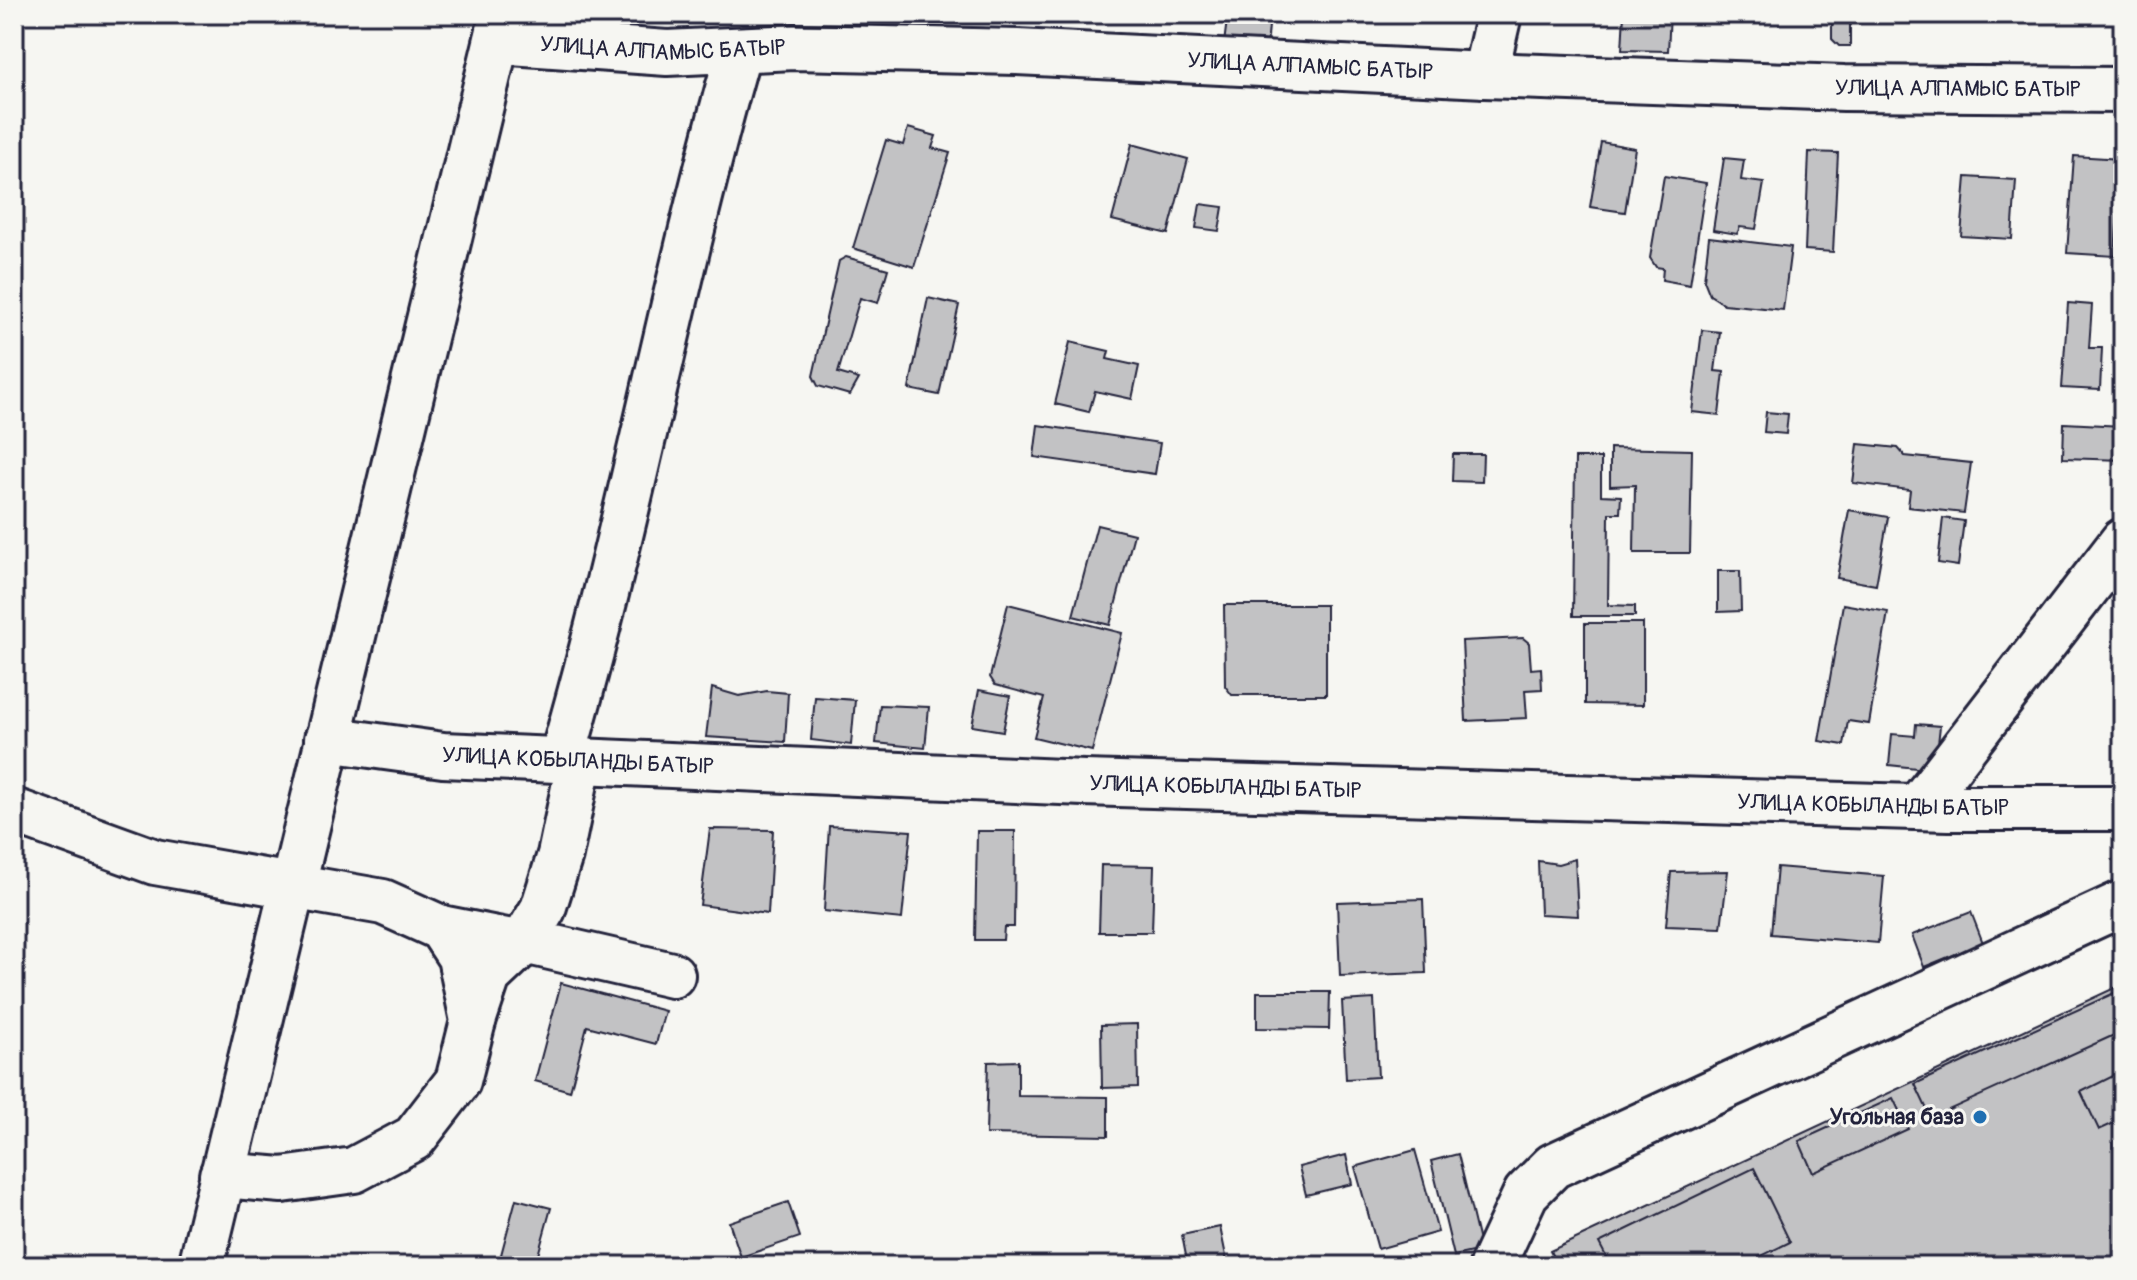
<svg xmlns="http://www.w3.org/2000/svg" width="2137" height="1280" viewBox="0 0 2137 1280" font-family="Pangolin,sans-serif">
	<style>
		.building { fill: #c2c2c4; stroke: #22223b; stroke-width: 2 }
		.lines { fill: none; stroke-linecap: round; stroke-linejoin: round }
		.minor-casing { stroke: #22223b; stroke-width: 50 }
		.major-casing { stroke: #22223b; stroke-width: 50 }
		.minor { stroke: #f6f6f2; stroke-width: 44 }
		.major { stroke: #f6f6f2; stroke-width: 44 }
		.poi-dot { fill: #1f6fb2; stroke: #f6f6f2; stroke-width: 3 }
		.labels { text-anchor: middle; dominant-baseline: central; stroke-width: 6; stroke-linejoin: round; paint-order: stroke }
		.street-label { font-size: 22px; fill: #22223b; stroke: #f6f6f2 }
		.poi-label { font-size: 22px; font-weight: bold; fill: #22223b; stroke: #f6f6f2; text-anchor: end }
	</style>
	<rect width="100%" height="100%" fill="#f6f6f2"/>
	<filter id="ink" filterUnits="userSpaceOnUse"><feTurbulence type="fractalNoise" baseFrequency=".0125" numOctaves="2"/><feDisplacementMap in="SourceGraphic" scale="16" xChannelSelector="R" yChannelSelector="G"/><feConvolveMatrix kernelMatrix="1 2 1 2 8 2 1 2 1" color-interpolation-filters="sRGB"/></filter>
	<g filter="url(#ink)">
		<g class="building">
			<path d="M1244,14h26l-3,34 -43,-5 3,-23 16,1z"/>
			<path d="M1624,14h46l-2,37 -46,-1z"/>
			<path d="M1832,14h18v32h-11l-7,-7z"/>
			<path d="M908,128l28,8 -4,12 18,5 -36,114 -61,-19 33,-108 17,5z"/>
			<path d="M1601,142l34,6 -10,64 -35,-5z"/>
			<path d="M1132,144l56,15 -20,75 -56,-14z"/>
			<path d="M1809,152l29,1 -5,99 -28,-2z"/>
			<path d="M2074,156l47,3 -6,97 -48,-3z"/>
			<path d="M1724,158l20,2 -3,20 23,3 -8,46 -16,-2 -3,7 -24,-4z"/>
			<path d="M1664,176l42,7 -16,102 -28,-5 1,-12 -7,-1 -6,-9z"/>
			<path d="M1966,177l50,3 -4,59 -51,-3z"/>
			<path d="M1200,204l23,3 -4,24 -23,-3z"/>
			<path d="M1709,237l82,10 -8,63 -59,-6 -14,-9 -6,-15z"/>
			<path d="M846,257l42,12 -10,34 -18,-5 -22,75 21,6 -9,16 -32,-9 -5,-10 26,-115z"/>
			<path d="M928,298l31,7 -20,90 -30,-6z"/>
			<path d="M2068,303l24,2 -3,43h13l-2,42 -38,-2z"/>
			<path d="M1702,330l18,2 -5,39 9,1 -5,43 -27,-3z"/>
			<path d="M1070,342l39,9 -2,8 32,7 -7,33 -37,-8 -6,21 -34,-8z"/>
			<path d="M1766,412l22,2 -2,20 -22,-2z"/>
			<path d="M2064,423l59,3v34l-60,-2z"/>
			<path d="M1038,425l122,18 -5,31 -121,-17z"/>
			<path d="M1858,444l40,4 7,8 66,7 -7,50 -56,-6 2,-17 -57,-7z"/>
			<path d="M1610,448l82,2 -2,103h-56l1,-68 -25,1z"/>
			<path d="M1453,454h30l-1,28 -30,-1z"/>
			<path d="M1575,458h26v37l20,1 -1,17h-11l-1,92 27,1v10h-62z"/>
			<path d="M1849,510l39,7 -12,68 -39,-7z"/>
			<path d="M1943,518l21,3 -6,45 -20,-3z"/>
			<path d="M1097,525l37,9 -24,91 -37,-9z"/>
			<path d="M1718,571h22l1,40 -23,1z"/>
			<path d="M1008,604l114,29 -30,118 -58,-14 10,-39 -49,-13 -5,-8z"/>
			<path d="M1843,604l45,8 -19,112 -21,-3 -4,24 -25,-4z"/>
			<path d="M1224,605h102v90h-94l-7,-9z"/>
			<path d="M1585,623h58v82l-58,-1z"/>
			<path d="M1523,638l6,5 2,26 10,-1 1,21 -17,1 2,28 -61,3 -4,-80z"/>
			<path d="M712,688l27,8 28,-5 21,2 -3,49 -79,-5z"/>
			<path d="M979,690l31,6 -7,35 -31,-5z"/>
			<path d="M815,697l40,3 -4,45 -40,-5z"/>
			<path d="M880,705l49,2 -4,41 -49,-5z"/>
			<path d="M1916,724l24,2 -5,44 -46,-5 3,-31 23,2z"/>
			<path d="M829,826l82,5 -9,88 -78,-8z"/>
			<path d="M710,829l63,1 -5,84 -68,-9z"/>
			<path d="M977,831h38l-1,96h-10l-1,13h-28z"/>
			<path d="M1575,859l3,57 -38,-2 -2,-53 20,3z"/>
			<path d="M1101,865l53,1 -2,66h-53z"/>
			<path d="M1777,867l107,9 -6,67 -107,-9z"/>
			<path d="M1728,871l-7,57 -55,-2 5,-54z"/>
			<path d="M1423,899l3,74 -86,3 -3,-74z"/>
			<path d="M1971,912l12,31 -59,24 -12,-32z"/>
			<path d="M561,983l104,28 -9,33 -69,-18 -17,65 -35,-10z"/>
			<path d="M2123,984v282h-566l-7,-15z"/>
			<path d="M2123,989v42l-192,87 -16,-34z"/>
			<path d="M1257,992h73l-1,37 -72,-1z"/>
			<path d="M1374,999l4,78 -32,2 -4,-78z"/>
			<path d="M1137,1024l1,63 -36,1 -1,-63z"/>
			<path d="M1018,1061v35l90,1v39l-122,-2 2,-72z"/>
			<path d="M2123,1071v48l-24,11 -18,-38z"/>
			<path d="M1893,1098l15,31 -95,44 -14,-32z"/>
			<path d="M1415,1150l23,82 -60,17 -23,-82z"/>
			<path d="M1458,1154l23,96 -27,6 -23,-95z"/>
			<path d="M1346,1155l6,29 -46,11 -7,-28z"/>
			<path d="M1754,1168l36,74 -49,24h-130l-12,-23z"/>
			<path d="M516,1199l35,9 -16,58h-37z"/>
			<path d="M788,1202l12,35 -59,20 -12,-35z"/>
			<path d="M1220,1227l8,39h-40l-6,-31z"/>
		</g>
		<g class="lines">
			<defs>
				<g id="minor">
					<path id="s1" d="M497,41l170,12 127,-6 223,5 468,23 359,13 279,2"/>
					<path d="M1485,75l14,-61"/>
					<path id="s2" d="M327,739l116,16 641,28 865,25h174"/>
					<path d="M562,758c68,-234 110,-474 177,-708"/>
					<path d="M1918,807l205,-266"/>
					<path d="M14,811l141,51 228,40 58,26 19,29 13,64 -15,60 -44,57 -60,32 -72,10 -60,-5"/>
					<path d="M441,928l81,16 11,-1 139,32"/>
					<path d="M473,1021l15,-45 34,-32 21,-35 17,-54 20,-96"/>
					<path d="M1492,1266l34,-73 27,-27 570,-263"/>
				</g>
				<path id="major" d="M201,1266l302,-1252"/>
			</defs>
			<use href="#minor" class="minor-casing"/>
			<use href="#major" class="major-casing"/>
			<use href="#minor" class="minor"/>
			<use href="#major" class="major"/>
		</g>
	</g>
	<circle class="poi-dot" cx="1980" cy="1117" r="8"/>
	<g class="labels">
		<g class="street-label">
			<text stroke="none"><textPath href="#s1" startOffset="166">УЛИЦА АЛПАМЫС БАТЫР</textPath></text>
			<text stroke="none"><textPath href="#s1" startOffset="814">УЛИЦА АЛПАМЫС БАТЫР</textPath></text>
			<text stroke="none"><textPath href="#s1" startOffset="1462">УЛИЦА АЛПАМЫС БАТЫР</textPath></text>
			<text stroke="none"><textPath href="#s2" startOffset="252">УЛИЦА КОБЫЛАНДЫ БАТЫР</textPath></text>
			<text stroke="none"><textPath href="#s2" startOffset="900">УЛИЦА КОБЫЛАНДЫ БАТЫР</textPath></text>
			<text stroke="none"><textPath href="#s2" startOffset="1548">УЛИЦА КОБЫЛАНДЫ БАТЫР</textPath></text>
		</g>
		<g class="poi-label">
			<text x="1964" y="1117">Угольная база</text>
		</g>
	</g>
	<rect width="2137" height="1280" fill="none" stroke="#f6f6f2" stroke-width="48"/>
	<rect x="24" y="24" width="2089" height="1232" fill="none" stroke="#22223b" stroke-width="3" filter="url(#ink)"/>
</svg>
